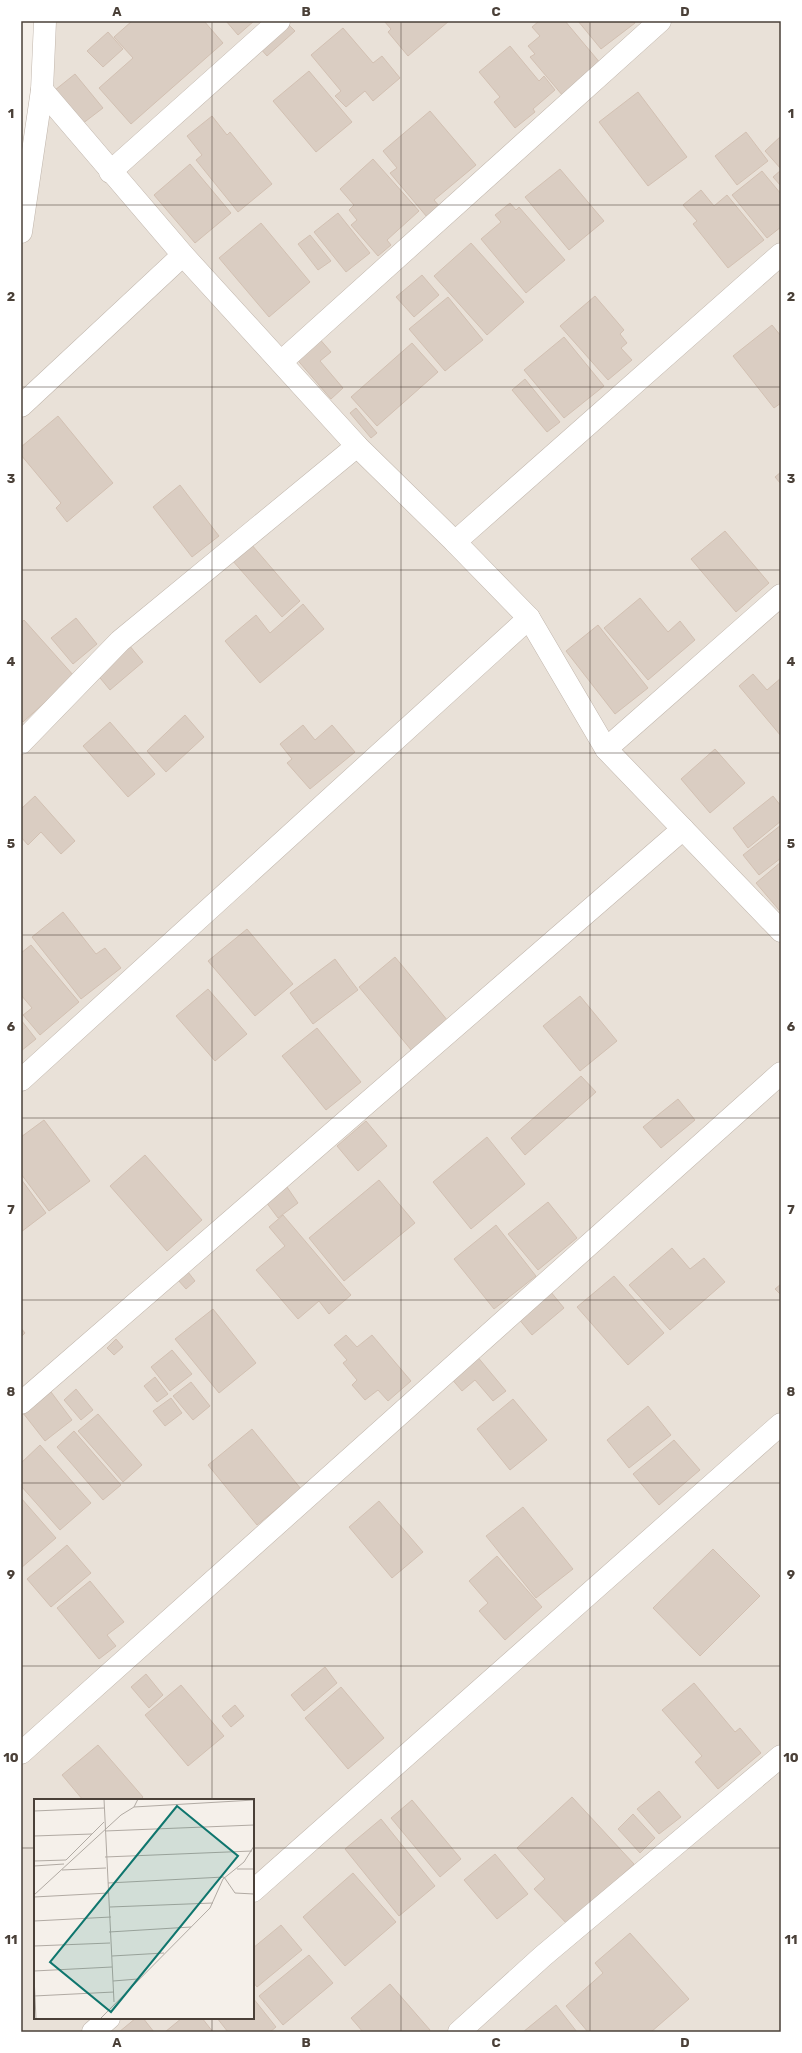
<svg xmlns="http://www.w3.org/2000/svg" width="802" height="2053" viewBox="0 0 802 2053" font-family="Rubik,sans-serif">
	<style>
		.residential { fill: #e9e1d8; fill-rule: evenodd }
		.building { fill: #dacdc2; stroke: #d2c0b2 }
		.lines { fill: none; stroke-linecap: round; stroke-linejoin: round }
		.street-casing { stroke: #c1b6ac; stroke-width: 23 }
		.street { stroke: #fff; stroke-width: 22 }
		.grid { fill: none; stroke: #4a4038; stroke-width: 1; stroke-opacity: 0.55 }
		.inset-road { fill: none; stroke: #b1aaa3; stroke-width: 1 }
		.view { fill: #0f766e; fill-opacity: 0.15; stroke: #0f766e; stroke-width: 2 }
		.inset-edge { fill: none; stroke: #4a4038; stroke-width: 2 }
		.neatline { fill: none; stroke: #4a4038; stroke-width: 1.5 }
		.grid-label { font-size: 13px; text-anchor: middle; font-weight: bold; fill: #4a4038 }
	</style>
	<rect width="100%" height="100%" fill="#f5f0ea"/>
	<path class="residential" d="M48,21h733v2011h-760v-1788l21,-154zM35,1800h218v218h-218z"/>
	<g class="building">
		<path d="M132,21h72l19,22 -92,81 -32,-36 34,-30 -19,-21z"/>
		<path d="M226,21h28l-16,14z"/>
		<path d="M384,21h65l-41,35 -20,-24 3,-3z"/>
		<path d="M539,21h26l36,43 -38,32 -33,-39 5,-3 -7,-8 12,-10 -8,-9z"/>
		<path d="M578,21h56l1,2 -34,26z"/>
		<path d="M286,22l9,9 -28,25 -8,-9z"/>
		<path d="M343,28l30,35 9,-7 18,22 -27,23 -8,-10 -19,16 -11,-11 6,-5 -30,-36z"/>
		<path d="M108,32l15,17 -20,18 -16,-16z"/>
		<path d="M510,46l29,35 5,-5 11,14 -22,19 2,3 -20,16 -21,-26 6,-5 -21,-25z"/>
		<path d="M309,71l43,51 -36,30 -43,-51z"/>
		<path d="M75,74l28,34 -21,16 -27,-34z"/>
		<path d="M638,92l49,65 -39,29 -49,-64z"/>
		<path d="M430,111l46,54 -42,35 6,7 -13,10 -37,-44 7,-5 -14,-17z"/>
		<path d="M212,116l15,19 3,-3 42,52 -34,28 -42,-52 6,-5 -15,-19z"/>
		<path d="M746,132l22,29 -31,24 -22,-29z"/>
		<path d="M781,136v33l-16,-18z"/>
		<path d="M373,159l46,52 -32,29 4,5 -13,11 -27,-31 6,-5 -8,-10 5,-5 -14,-16z"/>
		<path d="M190,164l41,49 -36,30 -41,-48z"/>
		<path d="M560,169l44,52 -35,29 -44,-53z"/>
		<path d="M781,170v16l-8,-9z"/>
		<path d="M762,171l19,23v33l-14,11 -35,-43z"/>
		<path d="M701,190l13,16 13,-11 37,45 -36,28 -35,-44 4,-3 -14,-16z"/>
		<path d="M510,203l6,7 3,-3 46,53 -39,33 -45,-54 20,-17 -6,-7z"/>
		<path d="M338,213l32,40 -24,19 -32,-40z"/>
		<path d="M261,223l49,59 -41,35 -50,-59z"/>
		<path d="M310,235l21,26 -13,9 -20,-26z"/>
		<path d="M471,243l53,59 -37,33 -53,-59z"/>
		<path d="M422,275l17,20 -25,22 -18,-20z"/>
		<path d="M595,296l29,34 -4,4 7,9 -6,5 11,12 -24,20 -48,-54z"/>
		<path d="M448,297l35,43 -38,31 -36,-42z"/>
		<path d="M772,325l9,11v67l-7,5 -41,-52z"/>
		<path d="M317,336l14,16 -11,9 23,27 -12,11 -37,-43z"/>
		<path d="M564,337l40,49 -40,32 -40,-48z"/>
		<path d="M412,343l26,29 -61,54 -26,-29z"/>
		<path d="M525,379l35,43 -13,10 -35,-42z"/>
		<path d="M356,408l21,25 -6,5 -21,-25z"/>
		<path d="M58,416l55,67 -46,39 -11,-14 5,-5 -40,-48v-8z"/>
		<path d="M781,472v12l-6,-7z"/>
		<path d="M180,485l39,51 -27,21 -39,-50z"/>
		<path d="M725,531l44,52 -33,29 -45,-53z"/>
		<path d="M251,544l49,57 -18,16 -50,-57z"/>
		<path d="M640,598l28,34 12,-11 15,19 -47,40 -44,-52z"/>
		<path d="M303,604l21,25 -64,54 -35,-42 31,-26 14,18z"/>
		<path d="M76,618l21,26 -24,20 -22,-26z"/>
		<path d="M24,620l50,56 -51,46 -2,-3v-96z"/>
		<path d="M598,625l50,63 -33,26 -49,-63z"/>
		<path d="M129,645l14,17 -33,28 -14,-17z"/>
		<path d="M753,674l14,16 14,-12v58l-42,-50z"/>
		<path d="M185,715l19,22 -38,35 -19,-21z"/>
		<path d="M110,722l45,52 -27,23 -45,-51z"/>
		<path d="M303,725l12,15 17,-15 23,27 -45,37 -23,-26 5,-4 -12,-15z"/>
		<path d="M715,749l30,34 -35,30 -29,-34z"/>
		<path d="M35,796l40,45 -14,13 -20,-22 -13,13 -7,-8v-28z"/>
		<path d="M773,796l8,10v15l-33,27 -15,-20z"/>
		<path d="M781,825v33l-22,17 -16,-20z"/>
		<path d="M781,862v47l-2,1 -23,-27z"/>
		<path d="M63,912l33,42 9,-6 16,20 -40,31 -49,-62z"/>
		<path d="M247,929l46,55 -38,32 -47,-55z"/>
		<path d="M31,945l48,57 -39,33 -17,-20 9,-7 -11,-13v-42z"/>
		<path d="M395,957l53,64 -36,30 -53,-64z"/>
		<path d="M335,959l23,31 -45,34 -23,-31z"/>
		<path d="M208,989l39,45 -32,27 -39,-45z"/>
		<path d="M580,996l37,45 -37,30 -37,-45z"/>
		<path d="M21,1020l15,19 -15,12z"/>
		<path d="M317,1028l44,54 -35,28 -44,-54z"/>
		<path d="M581,1076l15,16 -71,63 -14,-17z"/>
		<path d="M678,1099l17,21 -34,28 -18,-21z"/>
		<path d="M44,1120l46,61 -41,30 -28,-37v-37z"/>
		<path d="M366,1121l21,25 -29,25 -21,-25z"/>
		<path d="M487,1137l38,47 -54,45 -38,-47z"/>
		<path d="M145,1155l57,65 -35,31 -57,-65z"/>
		<path d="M21,1179l25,34 -25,19z"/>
		<path d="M379,1180l36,43 -71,58 -35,-43z"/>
		<path d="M287,1187l11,16 -20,15 -12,-16z"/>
		<path d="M548,1202l29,36 -39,32 -30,-36z"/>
		<path d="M283,1215l68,80 -22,19 -10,-13 -21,18 -42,-49 29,-24 -16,-19z"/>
		<path d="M496,1225l40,51 -42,33 -40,-50z"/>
		<path d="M672,1248l18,21 14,-11 21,24 -55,48 -41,-45z"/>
		<path d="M188,1272l7,9 -9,8 -8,-9z"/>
		<path d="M614,1276l50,57 -36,32 -51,-58z"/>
		<path d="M781,1284v11l-6,-6z"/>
		<path d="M550,1291l14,17 -32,27 -14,-17z"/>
		<path d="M213,1309l43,54 -37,30 -44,-54z"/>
		<path d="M21,1328l4,5 -4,4z"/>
		<path d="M346,1335l11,12 15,-12 39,46 -23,20 -10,-11 -13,10 -13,-15 5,-5 -14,-17 4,-3 -13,-15z"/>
		<path d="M116,1339l7,8 -9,8 -7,-7z"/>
		<path d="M172,1350l20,24 -22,17 -19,-24z"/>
		<path d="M476,1355l30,36 -13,10 -18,-21 -13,11 -12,-14z"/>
		<path d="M155,1377l13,17 -11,8 -13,-16z"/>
		<path d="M191,1382l19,24 -17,14 -20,-24z"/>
		<path d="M76,1389l17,21 -12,10 -17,-20z"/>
		<path d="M51,1392l21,28 -27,21 -22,-28z"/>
		<path d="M171,1398l11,15 -17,13 -12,-15z"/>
		<path d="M513,1399l34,41 -37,30 -33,-41z"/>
		<path d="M648,1406l23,29 -42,33 -22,-28z"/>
		<path d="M98,1414l44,51 -19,17 -45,-51z"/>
		<path d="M252,1429l49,60 -44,36 -49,-60z"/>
		<path d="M74,1431l47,54 -18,15 -46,-53z"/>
		<path d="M674,1440l26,30 -41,35 -26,-31z"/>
		<path d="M40,1445l51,58 -31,27 -39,-44v-23z"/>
		<path d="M21,1498l35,40 -35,30z"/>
		<path d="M379,1501l44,51 -31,26 -43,-51z"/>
		<path d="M523,1507l50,62 -37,29 -50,-62z"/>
		<path d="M67,1545l24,28 -40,34 -24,-28z"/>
		<path d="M713,1549l47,47 -60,60 -47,-48z"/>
		<path d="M497,1556l45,51 -37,33 -26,-29 9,-8 -19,-22z"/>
		<path d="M90,1581l34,41 -17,13 9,11 -17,13 -42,-51z"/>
		<path d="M325,1667l12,16 -33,28 -13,-16z"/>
		<path d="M146,1674l17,21 -14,13 -18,-21z"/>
		<path d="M694,1683l41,49 5,-4 21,25 -43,36 -23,-27 7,-6 -40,-46z"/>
		<path d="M181,1685l43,51 -36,30 -43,-51z"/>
		<path d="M341,1687l43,51 -36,31 -43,-51z"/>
		<path d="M235,1705l9,11 -13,11 -9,-11z"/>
		<path d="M98,1745l45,52 -3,3h-57l-21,-25z"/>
		<path d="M659,1791l22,26 -22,17 -22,-25z"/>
		<path d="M572,1797l62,67 -66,61 -34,-36 11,-10 -28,-31z"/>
		<path d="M412,1800l49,59 -21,18 -49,-59z"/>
		<path d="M633,1814l22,24 -15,15 -22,-24z"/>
		<path d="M381,1819l54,67 -36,30 -54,-67z"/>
		<path d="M495,1854l33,40 -31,25 -33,-39z"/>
		<path d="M353,1873l43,49 -51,44 -42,-49z"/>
		<path d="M281,1925l21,25 -45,37 -4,-5v-34z"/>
		<path d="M630,1933l59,66 -38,33h-63l-22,-26 37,-33 -8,-10z"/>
		<path d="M309,1955l24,28 -50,42 -24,-29z"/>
		<path d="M390,1984l40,46 -1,2h-66l-12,-14z"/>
		<path d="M253,1998l23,29 -6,5h-42l-11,-14h36z"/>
		<path d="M556,2005l21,27h-54z"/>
		<path d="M136,2018h7l11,14h-35z"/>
		<path d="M182,2018h20l11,14h-48z"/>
	</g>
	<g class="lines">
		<defs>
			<g id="street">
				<path d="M42,90l141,165 174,191 98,96 74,76 77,131 175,182"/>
				<path d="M110,172l169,-151"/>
				<path d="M21,232l21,-142 3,-69"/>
				<path d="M281,362l379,-341"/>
				<path d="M21,406l162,-151"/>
				<path d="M455,542l326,-288"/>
				<path d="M21,743l99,-102 237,-195"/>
				<path d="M606,749l175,-154"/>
				<path d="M21,1080l508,-462"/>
				<path d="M21,1403l662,-574"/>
				<path d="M21,1753l760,-680"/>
				<path d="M253,1891l528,-467"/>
				<path d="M93,2032l16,-14"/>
				<path d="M459,2032l84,-76 238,-200"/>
			</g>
		</defs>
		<use href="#street" class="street-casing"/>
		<use href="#street" class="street"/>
	</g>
	<path class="grid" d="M212,21v1779M401,21v2011M590,21v2011M21,205h760M21,387h760M21,570h760M21,753h760M21,935h760M21,1118h760M21,1300h760M21,1483h760M21,1666h760M21,1848h14M253,1848h528M212,2018v14"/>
	<g transform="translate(34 1799)">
		<rect width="220" height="220" fill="#f5f0ea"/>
		<path class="inset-road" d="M70,0l10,203M100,8l120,-7M0,12l70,-3M71,32l149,-6M0,37l58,-2M71,58l147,-6M0,62l32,-1 38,-38M0,67l30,-2M203,70h17M28,71l44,-2M74,84l116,-6 11,16 19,1M0,96l87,-80 13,-8 4,-8M0,98l75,-4M76,108l103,-4M0,122l77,-4M75,133l82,-5M0,147l76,-3M78,157l52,-3M0,172l78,-4M0,177l2,43M79,182l25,-2M0,197l80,-4M66,220l110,-111 13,-29 21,-17 10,-16"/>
		<path class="view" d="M143,7l61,50 -127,156 -61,-50z"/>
		<rect width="220" height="220" class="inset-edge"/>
	</g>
	<rect width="802" height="2053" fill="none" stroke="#ffffff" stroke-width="44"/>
	<rect x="22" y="22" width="758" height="2009" class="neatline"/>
	<g class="grid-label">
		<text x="117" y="16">A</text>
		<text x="306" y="16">B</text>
		<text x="496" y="16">C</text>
		<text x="685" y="16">D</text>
		<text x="11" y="118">1</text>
		<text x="791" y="118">1</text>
		<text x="11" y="301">2</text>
		<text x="791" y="301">2</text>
		<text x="11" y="483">3</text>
		<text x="791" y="483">3</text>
		<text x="11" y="666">4</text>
		<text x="791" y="666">4</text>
		<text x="11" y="848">5</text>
		<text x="791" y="848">5</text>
		<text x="11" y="1031">6</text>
		<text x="791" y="1031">6</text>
		<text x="11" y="1214">7</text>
		<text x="791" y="1214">7</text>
		<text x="11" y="1396">8</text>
		<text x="791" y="1396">8</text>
		<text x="11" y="1579">9</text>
		<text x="791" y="1579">9</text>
		<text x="11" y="1762">10</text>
		<text x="791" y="1762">10</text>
		<text x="11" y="1944">11</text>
		<text x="791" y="1944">11</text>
		<text x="117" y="2047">A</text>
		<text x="306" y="2047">B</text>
		<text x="496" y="2047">C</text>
		<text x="685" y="2047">D</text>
	</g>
</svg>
